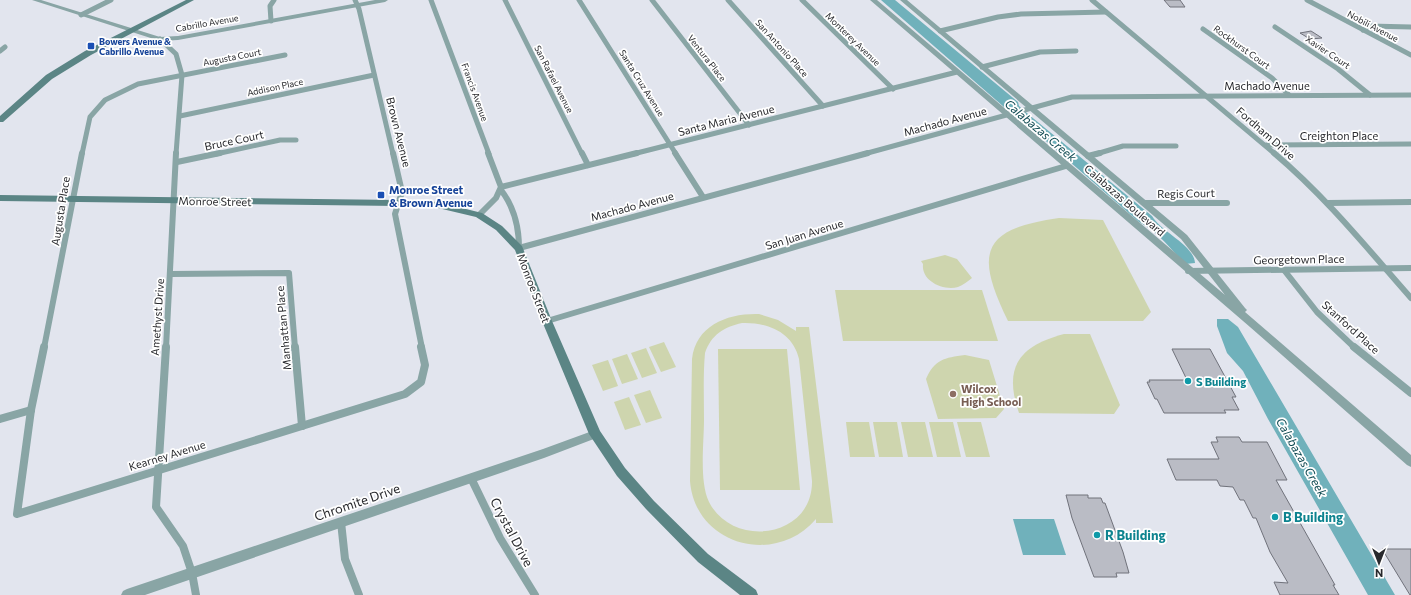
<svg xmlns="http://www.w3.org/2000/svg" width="1411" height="595" viewBox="0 0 1411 595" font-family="Commissioner,sans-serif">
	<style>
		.green { fill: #ced5ae; fill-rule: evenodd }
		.water { fill: #70b1bb }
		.building { fill: #babcc5; stroke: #70727b }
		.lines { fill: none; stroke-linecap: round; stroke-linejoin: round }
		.minor-far2 { stroke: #89a5a5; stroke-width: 5 }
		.minor-far1 { stroke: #89a5a5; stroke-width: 6 }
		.minor { stroke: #89a5a5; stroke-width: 8 }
		.tertiary { fill: #89a5a5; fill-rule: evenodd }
		.secondary { fill: #5b8585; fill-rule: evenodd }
		.transit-dot { fill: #1a4fb4; stroke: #fff; stroke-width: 1.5 }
		.culture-dot { fill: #0f9aa8; stroke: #fff; stroke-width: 1.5 }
		.education-dot { fill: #8d6e63; stroke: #fff; stroke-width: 1.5 }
		.labels { text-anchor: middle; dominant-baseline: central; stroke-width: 3.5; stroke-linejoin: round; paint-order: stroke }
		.far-street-label { font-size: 9px; fill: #28292d; stroke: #fff }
		.far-transit-label { font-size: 9px; font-weight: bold; fill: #164399; stroke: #fff; text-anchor: start }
		.street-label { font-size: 11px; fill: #28292d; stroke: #fff }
		.transit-label { font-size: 11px; font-weight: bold; fill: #164399; stroke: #fff; text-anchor: start }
		.culture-label { font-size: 11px; font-weight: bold; fill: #0d838f; stroke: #fff; text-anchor: start }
		.education-label { font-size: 11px; font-weight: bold; fill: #785e54; stroke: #fff; text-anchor: start }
		.water-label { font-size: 12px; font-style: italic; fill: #0e4951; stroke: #fff }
		.near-street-label { font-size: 13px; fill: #28292d; stroke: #fff }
		.near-culture-label { font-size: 13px; font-weight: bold; fill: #0d838f; stroke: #fff; text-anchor: start }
	</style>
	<rect width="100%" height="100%" fill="#e2e5ee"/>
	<g class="green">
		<path d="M1059,218l44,2 48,92 -8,9h-135c-34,-69 -26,-92 51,-103z"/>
		<path d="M945,255l12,4 15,19c-4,3 -9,7 -14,9 -15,4 -37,-6 -35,-23l-2,-3z"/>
		<path d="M835,290h147l16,51h-155z"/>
		<path d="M759,314l19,6 18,11v-4h13l24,196h-17v-4c-41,48 -121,26 -126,-38l2,-122c4,-34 36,-46 67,-45zM742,323c25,-1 51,9 57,36l13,122c1,57 -79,68 -103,21 -10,-21 -5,-59 -5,-82 0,-22 -1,-45 1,-67 6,-18 19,-26 37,-30z"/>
		<path d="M1064,334h26l30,71 -6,9 -95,-1c-16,-46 0,-67 45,-79z"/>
		<path d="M664,342l12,25 -15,5 -12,-25z"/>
		<path d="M646,348l11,25 -15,5 -11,-25z"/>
		<path d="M718,349h69l13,141h-80z"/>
		<path d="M627,354l11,25 -16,5 -10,-25z"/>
		<path d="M965,355l24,5 15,49 -8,9 -58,1 -12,-40c9,-20 18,-21 39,-24z"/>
		<path d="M608,360l10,26 -15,5 -11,-26z"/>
		<path d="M650,390l12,28 -16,5 -12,-28z"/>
		<path d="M629,397l12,28 -16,5 -11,-28z"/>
		<path d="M846,422h23l6,35h-25z"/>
		<path d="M873,422h24l6,35h-24z"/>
		<path d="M901,422h24l8,35h-25z"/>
		<path d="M929,422h24l8,35h-24z"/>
		<path d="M957,422h24l9,35h-24z"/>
	</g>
	<g class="water">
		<path d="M881,0h14l123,102 1,4 9,8 124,102c9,16 42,29 43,47l-10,1c-14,-15 -27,-32 -46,-42l-131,-114 -4,-1z"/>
		<path d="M1217,319h11l10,8 157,268h-27l-100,-176 -25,-48 -16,-18 -10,-27z"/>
		<path d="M1013,519h41l12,36h-43z"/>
	</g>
	<g class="building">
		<path d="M1164,0h16l5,7h-15z"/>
		<path d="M1311,31l11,7 -12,1 -10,-6z"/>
		<path d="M1172,349h38l26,48h-4l7,13h-15l2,3h-62l-7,-14h-2l-8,-17h3l-1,-2h38z"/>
		<path d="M1216,437h23l3,5h25l20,38h-11l59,105h-2l6,10h-59l-6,-13 14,1 -18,-31 -14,-34h-3l-9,-18h-4l-7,-13 -13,-1 -3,-6h-41l-9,-21h52l-8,-17h7z"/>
		<path d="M1066,495h22v3h13l2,5h2l18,49 6,21h-13l1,4h-23l-22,-59z"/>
		<path d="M1382,549h29v46h-1z"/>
	</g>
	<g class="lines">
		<g class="minor-far2">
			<path d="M355,0l4,9 34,145"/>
			<path d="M431,0l58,154"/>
			<path d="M505,0l77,154"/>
			<path d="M579,0l97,154"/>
			<path d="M652,0l97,125"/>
			<path d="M728,0l95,106"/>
			<path d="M802,0l91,89"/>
			<path d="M1092,0l183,154"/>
			<path d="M1307,0l104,55"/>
			<path d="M81,15l30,-15"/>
			<path d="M271,21l-1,-15 4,-6"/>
			<path d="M1275,27l63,42 32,26"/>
			<path d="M1203,29l69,49 17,17"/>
			<path d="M1363,30l6,-4 42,1"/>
			<path d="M940,31l58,-14 23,-3 85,-2"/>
			<path d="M160,39l16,15 6,21 -6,79"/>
			<path d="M0,51l5,-4"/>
			<path d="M982,67l58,-15 36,-1"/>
			<path d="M180,116l194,-41"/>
			<path d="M1266,145l145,-1"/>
			<path d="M82,154l8,-37 15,-17 33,-16 147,-29"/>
			<path d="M216,154l64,-14h16"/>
			<path d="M633,154l324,-82"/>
			<path d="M864,154l208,-57 339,-2"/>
			<path d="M1096,154l27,-8h53"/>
		</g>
		<g class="minor-far1">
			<path d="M393,153l9,39 -7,22 27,134"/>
			<path d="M582,153l6,12"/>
			<path d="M675,153l28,44"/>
			<path d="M1274,153c51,43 93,95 137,145"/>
			<path d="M1088,156l12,-3"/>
			<path d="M177,162l43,-9"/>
			<path d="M501,187l136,-34"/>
			<path d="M501,190c13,17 18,36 18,58l349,-95"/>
			<path d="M1145,203h82"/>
			<path d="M1328,203l83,-1"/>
			<path d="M479,215l17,-17 5,-11 -13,-34"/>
			<path d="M1284,270l33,42 38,36"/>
			<path d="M1188,271l223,-3"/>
			<path d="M171,274l118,-1 6,75"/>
			<path d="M547,321l519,-155"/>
			<path d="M44,348l38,-195"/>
			<path d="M166,348l10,-195"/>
		</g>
		<g class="minor">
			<path d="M44,347l-13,63 -14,104 388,-120 16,-12 4,-17 -4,-18"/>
			<path d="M166,347l-10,160 27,39 9,27 4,22"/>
			<path d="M295,347l7,79"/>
			<path d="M1354,347l57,46"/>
			<path d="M0,419l31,-9"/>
			<path d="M471,478l29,60 35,57"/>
			<path d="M341,522l4,37 14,36"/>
		</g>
		<g class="tertiary">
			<path d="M32,0h9l119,37 18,-1 197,-36h13l-3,2 -207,38 -18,1z"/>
			<path d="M870,0h7l348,295 -44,-56 -281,-239h7l280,235 58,73 2,2 -2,2 166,143v12l-4,-2 -157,-138z"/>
			<path d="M595,430l4,1 1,3 -1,3 -55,21 -399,137h-24l2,-4 4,-2 416,-140z"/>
		</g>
		<g class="secondary">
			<path d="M186,0h8l-103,55 -39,24 -49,43h-3v-6l46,-41 39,-24z"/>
			<path d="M0,195l398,5 40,2 44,11 20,13 20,20 30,75 48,110 25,37 29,33 54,53 48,36 2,5h-18l-42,-33 -52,-53 -29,-33 -28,-42 -47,-113 -27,-71 -19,-20 -20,-13 -38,-9 -40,-2 -398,-5z"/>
		</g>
	</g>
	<g class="transit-dot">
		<rect x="87" y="42" width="8" height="8" rx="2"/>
		<rect x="377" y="191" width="8" height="8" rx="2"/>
	</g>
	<g class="culture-dot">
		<circle cx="1188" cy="381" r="4"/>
		<circle cx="1275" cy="517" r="4"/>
		<circle cx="1097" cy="535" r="4"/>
	</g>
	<circle class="education-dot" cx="953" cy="394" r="4"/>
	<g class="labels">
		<g class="far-street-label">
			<text transform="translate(207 23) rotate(-10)">Cabrillo Avenue</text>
			<text transform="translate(1373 26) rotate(28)">Nobili Avenue</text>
			<text transform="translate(853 39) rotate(44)">Monterey Avenue</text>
			<text transform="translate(1242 47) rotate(36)">Rockhurst Court</text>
			<text transform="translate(782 48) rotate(48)">San Antonio Place</text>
			<text transform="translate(1328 52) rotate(34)">Xavier Court</text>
			<text transform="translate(232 57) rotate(-11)">Augusta Court</text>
			<text transform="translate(707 58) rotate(52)">Ventura Place</text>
			<text transform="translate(554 79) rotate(63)">San Rafael Avenue</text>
			<text transform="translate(642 83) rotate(58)">Santa Cruz Avenue</text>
			<text transform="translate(275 87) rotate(-12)">Addison Place</text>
			<text transform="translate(475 92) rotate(70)">Francis Avenue</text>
		</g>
		<g class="far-transit-label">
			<text x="99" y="41">Bowers Avenue &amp;<tspan x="99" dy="10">Cabrillo Avenue</tspan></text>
		</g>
		<g class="street-label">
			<text x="1267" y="85">Machado Avenue</text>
			<text transform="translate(726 120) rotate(-14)">Santa Maria Avenue</text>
			<text transform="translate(945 121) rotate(-15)">Machado Avenue</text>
			<text transform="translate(399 132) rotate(76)">Brown Avenue</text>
			<text transform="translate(1266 133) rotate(41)">Fordham Drive</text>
			<text x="1339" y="135">Creighton Place</text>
			<text transform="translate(234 140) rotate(-12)">Bruce Court</text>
			<text transform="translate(1186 193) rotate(-1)">Regis Court</text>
			<text transform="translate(1125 200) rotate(41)">Calabazas Boulevard</text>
			<text transform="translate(215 201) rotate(1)">Monroe Street</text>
			<text transform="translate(632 206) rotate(-15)">Machado Avenue</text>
			<text transform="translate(60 211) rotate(-81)">Augusta Place</text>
			<text transform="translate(804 234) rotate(-17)">San Juan Avenue</text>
			<text transform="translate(1299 259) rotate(-1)">Georgetown Place</text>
			<text transform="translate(534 288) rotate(69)">Monroe Street</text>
			<text transform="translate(157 317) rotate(-86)">Amethyst Drive</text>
			<text transform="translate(1351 327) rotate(42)">Stanford Place</text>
			<text transform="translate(283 328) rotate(-95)">Manhattan Place</text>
			<text transform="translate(167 455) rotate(-17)">Kearney Avenue</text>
		</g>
		<g class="transit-label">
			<text x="389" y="189">Monroe Street<tspan x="389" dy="13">&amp; Brown Avenue</tspan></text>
		</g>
		<g class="culture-label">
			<text x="1196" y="381">S Building</text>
		</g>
		<g class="education-label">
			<text x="961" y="388">Wilcox<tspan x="961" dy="13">High School</tspan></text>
		</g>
		<g class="water-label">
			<text transform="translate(1041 130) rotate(40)">Calabazas Creek</text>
			<text transform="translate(1302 457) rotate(60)">Calabazas Creek</text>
		</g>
		<g class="near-street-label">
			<text transform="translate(357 502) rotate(-19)">Chromite Drive</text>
			<text transform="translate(512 532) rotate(62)">Crystal Drive</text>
		</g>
		<g class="near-culture-label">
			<text x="1283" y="517">B Building</text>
			<text x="1105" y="535">R Building</text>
		</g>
	</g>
	<g transform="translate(1379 563) rotate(180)" stroke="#ffffff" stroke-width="3" paint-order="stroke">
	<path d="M0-3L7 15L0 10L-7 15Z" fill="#28292d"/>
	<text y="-6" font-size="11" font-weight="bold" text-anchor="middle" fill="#28292d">N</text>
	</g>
</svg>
